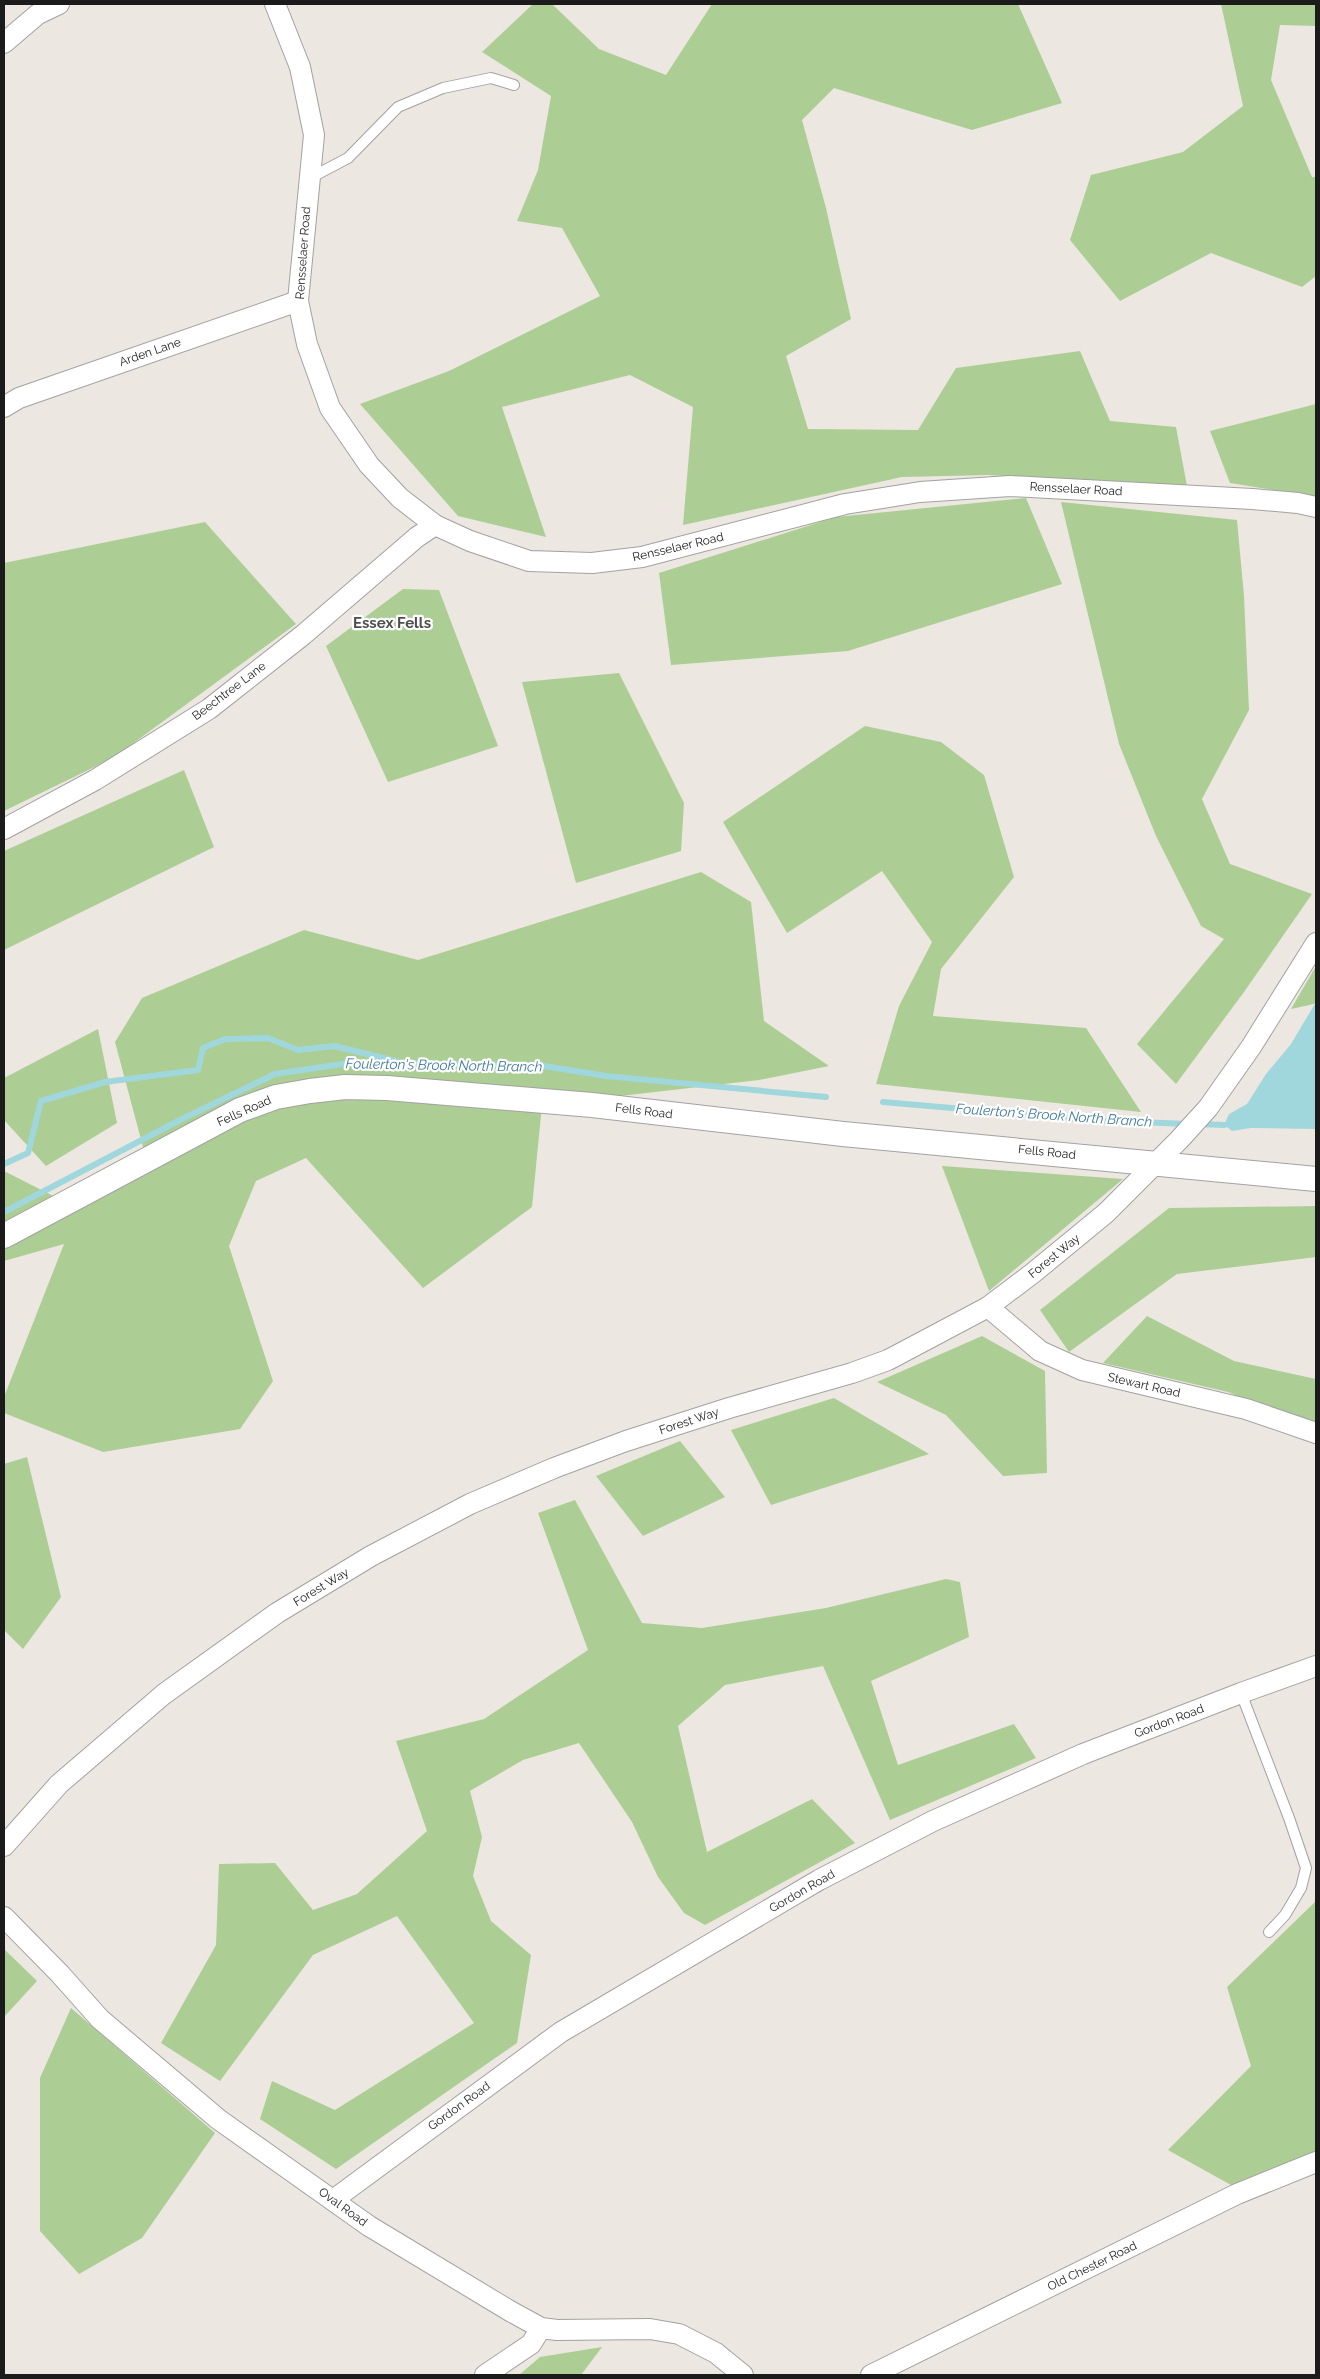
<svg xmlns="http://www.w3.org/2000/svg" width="1320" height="2379" viewBox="0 0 1320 2379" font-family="Raleway,sans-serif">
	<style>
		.forest { fill: #acce94 }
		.water { fill: #9fd7dd }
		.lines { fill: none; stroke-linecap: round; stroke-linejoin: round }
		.stream { stroke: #9fd7dd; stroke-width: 6 }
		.service-casing { stroke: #a2a2a2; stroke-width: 12 }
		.minor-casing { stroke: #a2a2a2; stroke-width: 22 }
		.tertiary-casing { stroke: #a2a2a2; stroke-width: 26 }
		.service { stroke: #fff; stroke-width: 10 }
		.minor { stroke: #fff; stroke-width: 20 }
		.tertiary { stroke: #fff; stroke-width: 24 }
		.labels { text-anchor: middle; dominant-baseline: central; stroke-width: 4.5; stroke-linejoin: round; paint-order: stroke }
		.street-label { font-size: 12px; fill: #1b1b1b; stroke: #fff }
		.water-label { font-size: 14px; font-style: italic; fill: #417a9d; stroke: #fff }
		.quarter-label { font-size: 15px; font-weight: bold; fill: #4e4e4e; stroke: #fff }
	</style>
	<rect width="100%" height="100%" fill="#ede7e1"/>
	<g class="forest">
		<path d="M533,4h19l47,45 67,26 46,-71h306l44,99 -90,27 -138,-42 -32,32 24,88 25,111 -65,37 22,73 110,1 38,-62 124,-17 30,70 66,6 11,59 -199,-11 -86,2 -219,48 10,-118 -63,-32 -128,32 44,130 -88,-21 -98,-112 89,-33 151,-75 -38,-68 -45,-7 21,-51 13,-74 -69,-44z"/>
		<path d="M1221,4h95v22l-36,-1 -9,55 41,97h4v99l-14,11 -91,-34 -91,48 -50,-61 21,-65 92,-23 60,-46z"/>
		<path d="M1316,404v93l-86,-14 -20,-52z"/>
		<path d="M1026,498l36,86 -214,67 -177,14 -12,-92 177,-56z"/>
		<path d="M1061,502l176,18 7,76 5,114 -47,89 28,65 82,30 -68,98 -68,92 -39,-40 87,-105 -23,-13 -45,-90 -37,-92z"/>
		<path d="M205,522l91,102 -183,134 -109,53v-248z"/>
		<path d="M403,589l36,1 59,156 -110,36 -62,-136z"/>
		<path d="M619,673l65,130 -3,48 -105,32 -54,-201z"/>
		<path d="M865,726l76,16 43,33 30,102 -73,92 -8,47 153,12 55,84 -265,-28 23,-78 33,-64 -50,-71 -95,62 -64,-111z"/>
		<path d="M184,770l30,77 -210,103v-99z"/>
		<path d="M701,872l50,30 13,119 65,45 -70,14 -217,25 -10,102 -109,81 -117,-130 -50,23 -27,65 44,135 -33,48 -137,23 -99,-39v-16l60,-153 -60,17v-90l65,33 78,-42 -32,-120 27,-44 162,-68 114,30z"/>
		<path d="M1316,966v36l-2,2 -23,5z"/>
		<path d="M98,1029l19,94 -71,43 -42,-46v-42z"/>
		<path d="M942,1166l181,13 -134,112z"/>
		<path d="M1316,1206v51l-139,17 -108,78 -29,-42 129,-102z"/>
		<path d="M1147,1316l87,45 82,18v50l-88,-37 -125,-29z"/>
		<path d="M982,1336l63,35 2,102 -44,3 -57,-61 -69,-33z"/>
		<path d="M834,1398l95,56 -158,51 -40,-75z"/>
		<path d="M680,1441l45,56 -82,39 -47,-60z"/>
		<path d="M27,1457l34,140 -38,52 -19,-19v-166z"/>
		<path d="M575,1500l67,123 60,5 124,-20 120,-29 14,3 9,55 -98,44 27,84 116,-41 22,34 -146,62 -67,-154 -98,19 -47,41 29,126 105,-53 43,44 -150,82 -21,-12 -26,-36 -26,-55 -53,-79 -56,17 -53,31 12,46 -9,39 18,45 40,34 -14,88 -181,126 -76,-50 12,-38 63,29 139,-87 -77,-107 -84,39 -93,126 -59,-38 55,-98 3,-81 56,-1 38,47 44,-16 70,-63 -31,-90 88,-22 104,-69 -50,-137z"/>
		<path d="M1316,1901v271l-67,23 -81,-45 83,-84 -24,-79z"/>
		<path d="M4,1949l33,32 -33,36z"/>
		<path d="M71,2008l144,125 -73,105 -63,36 -39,-43v-153z"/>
		<path d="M602,2347l-21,28h-62l21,-18z"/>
	</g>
	<path class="water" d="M1316,1002v127l-65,-1 -19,3 -8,-6 5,-11 18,-10 19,-30 25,-30z"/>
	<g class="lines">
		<g class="stream">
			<path d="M883,1102l206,18 99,4"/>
			<path d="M1198,1124l26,1"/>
			<path d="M4,1164l24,-11 13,-52 64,-19 93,-12 5,-22 22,-9 43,-1 30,12 36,-4 62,15"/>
			<path d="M4,1212l176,-92 95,-46 74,-11 189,2 68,11 220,21"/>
		</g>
		<defs>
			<g id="service">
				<path d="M310,178l38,-20 50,-51 45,-19 48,-10 23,7"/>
				<path d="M1241,1693l48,125 17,50 -5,20 -16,27 -16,17"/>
			</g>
			<g id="minor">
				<path d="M275,4l25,63 14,68 -16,166 9,43 23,64 39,57 31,33 35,27 35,16 59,20 63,2 50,-6 203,-53 75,-12 90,-6 242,13 46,4 18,4"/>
				<path d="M4,43l34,-29 21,-10"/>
				<path d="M4,407l15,-9 279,-97"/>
				<path d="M4,829l91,-49 114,-71 94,-74 114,-98 18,-12"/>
				<path d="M988,1307l52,44 42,19 164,39 70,24"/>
				<path d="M4,1846l55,-62 105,-90 113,-81 94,-57 99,-52 84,-36 72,-27 103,-33 123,-35 36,-13 100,-53 45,-34 73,-60 73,-73 29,-32 43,-61 65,-104"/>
				<path d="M4,1917l56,57 40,45 118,100 151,107 141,85 31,17 16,2 93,-1 29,5 37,19 27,22"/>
				<path d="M333,2200l228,-168 258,-152 114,-59 150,-67 158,-61 75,-27"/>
				<path d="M485,2375l46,-31 10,-16"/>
				<path d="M871,2375l366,-181 79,-32"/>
			</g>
			<path id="tertiary" d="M4,1236l236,-126 36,-13 34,-6 35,-4 42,1 205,17 251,29 473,45"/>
		</defs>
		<use href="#service" class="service-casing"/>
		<use href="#minor" class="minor-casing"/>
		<use href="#tertiary" class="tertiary-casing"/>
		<use href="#service" class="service"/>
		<use href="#minor" class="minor"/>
		<use href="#tertiary" class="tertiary"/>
	</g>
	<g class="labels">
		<g class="street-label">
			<text transform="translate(303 253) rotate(-86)">Rensselaer Road</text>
			<text transform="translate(150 352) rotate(-19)">Arden Lane</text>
			<text transform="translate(1076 489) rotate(3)">Rensselaer Road</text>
			<text transform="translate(678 547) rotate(-13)">Rensselaer Road</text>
			<text transform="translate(229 691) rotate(-37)">Beechtree Lane</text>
			<text transform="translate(244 1111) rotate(-24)">Fells Road</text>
			<text transform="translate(644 1111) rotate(7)">Fells Road</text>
			<text transform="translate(1047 1152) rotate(6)">Fells Road</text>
			<text transform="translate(1054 1256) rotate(-39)">Forest Way</text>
			<text transform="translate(1144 1385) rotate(13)">Stewart Road</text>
			<text transform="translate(689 1421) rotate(-18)">Forest Way</text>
			<text transform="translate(321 1587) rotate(-31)">Forest Way</text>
			<text transform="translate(1169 1721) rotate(-21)">Gordon Road</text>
			<text transform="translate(802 1891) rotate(-30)">Gordon Road</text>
			<text transform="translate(459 2106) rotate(-36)">Gordon Road</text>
			<text transform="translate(343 2207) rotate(36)">Oval Road</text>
			<text transform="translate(1092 2266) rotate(-26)">Old Chester Road</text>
		</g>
		<g class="water-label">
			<text transform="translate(444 1065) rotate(1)">Foulerton's Brook North Branch</text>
			<text transform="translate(1054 1115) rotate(4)">Foulerton's Brook North Branch</text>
		</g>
		<g class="quarter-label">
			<text x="392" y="623">Essex Fells</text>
		</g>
	</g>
	<rect width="1320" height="2379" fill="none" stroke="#1b1b1b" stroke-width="10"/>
</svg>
